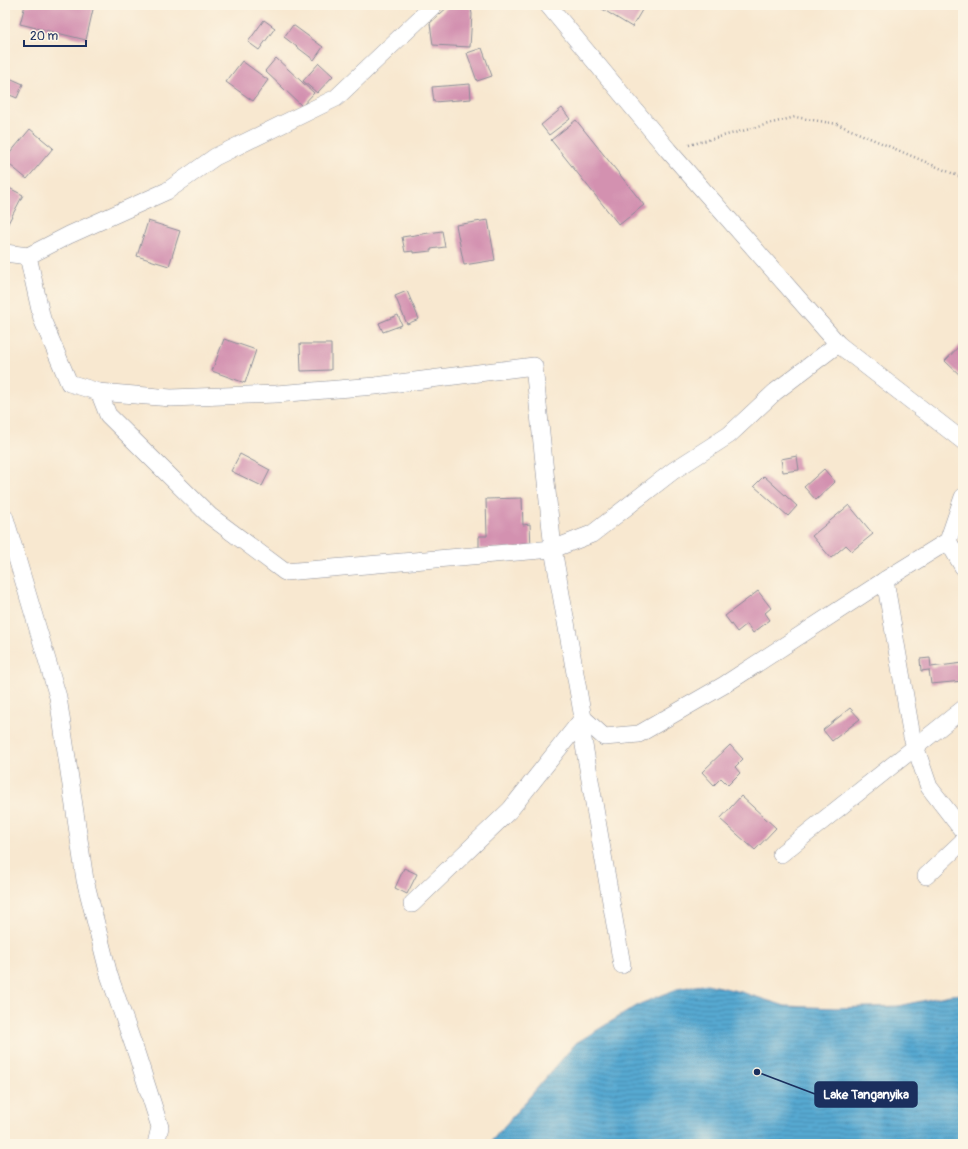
<svg xmlns="http://www.w3.org/2000/svg" width="968" height="1149" viewBox="0 0 968 1149" font-family="Pangolin,sans-serif">
	<style>
		.water { fill: url(#water-rules); stroke: #386c98 }
		.building { fill: #d391b0 }
		.lines { fill: none; stroke-linecap: round; stroke-linejoin: round }
		.minor-casing { stroke: #8a8c97; stroke-width: 18 }
		.path { stroke: #8a8c97; stroke-width: 2.5; stroke-dasharray: 1 3; stroke-linecap: butt }
		.minor { stroke: #fff; stroke-width: 17 }
		.leader { fill: none; stroke: #1b2f5e; stroke-width: 1.5 }
		.callout-dot { fill: #1b2f5e; stroke: #fcf5e5; stroke-width: 1.5 }
		.callout { fill: #1b2f5e; stroke: #1b2f5e; stroke-width: 1.5 }
		.callout-label { font-size: 13px; text-anchor: middle; font-weight: bold; fill: #fff }
	</style>
	<defs>
		<pattern id="water-rules" width="6" height="5" patternUnits="userSpaceOnUse"><rect width="6" height="5" fill="#56a9d1"/><path d="M0 2.5h6" fill="none" stroke="#468aad"/></pattern>
	</defs>
	<rect width="100%" height="100%" fill="#fcf5e5"/>
	<filter id="ink" filterUnits="userSpaceOnUse"><feTurbulence type="fractalNoise" baseFrequency=".025" numOctaves="2"/><feDisplacementMap in="SourceGraphic" scale="8" xChannelSelector="R" yChannelSelector="G"/><feConvolveMatrix kernelMatrix="1 2 1 2 8 2 1 2 1" color-interpolation-filters="sRGB"/></filter>
	<filter id="wash" filterUnits="userSpaceOnUse"><feTurbulence type="fractalNoise" baseFrequency=".012" numOctaves="4" result="noise"/><feDisplacementMap in="SourceGraphic" scale="16" xChannelSelector="R" yChannelSelector="G"/><feGaussianBlur stdDeviation="0.9" result="paint"/><feColorMatrix in="noise" values="0 0 0 0 0 0 0 0 0 0 0 0 0 0 0 0 0 1.4 0 .05"/><feComposite in="paint" operator="in"/></filter>
	<g filter="url(#wash)">
		<rect width="100%" height="100%" fill="#f8e8d0"/>
		<path class="water" d="M707,984l34,8 44,14 50,2 63,-2 52,-11 13,-1v150h-474l87,-101 64,-39 37,-15z"/>
		<g id="blocks">
			<g class="building">
				<path d="M25,5h69l-8,35 -66,-16z"/>
				<path d="M450,5h20l2,9 -2,33 -37,-2 -3,-22z"/>
				<path d="M600,5h45l-13,22 -33,-20z"/>
				<path d="M264,20l11,8 -16,22 -11,-8z"/>
				<path d="M293,25l30,22 -9,13 -30,-23z"/>
				<path d="M482,48l10,28 -15,5 -10,-28z"/>
				<path d="M276,58l38,35 -12,13 -37,-35z"/>
				<path d="M242,61l26,19 -15,21 -27,-19z"/>
				<path d="M319,63l14,13 -16,17 -14,-12z"/>
				<path d="M5,76l18,8 -6,14 -12,-5z"/>
				<path d="M470,84l1,15 -37,3 -2,-15z"/>
				<path d="M562,108l8,11 -21,16 -8,-10z"/>
				<path d="M576,120l68,85 -25,20 -68,-85z"/>
				<path d="M30,129l23,19 -26,31 -22,-18v-2z"/>
				<path d="M5,186l18,9 -18,34z"/>
				<path d="M488,220l7,40 -31,5 -8,-40z"/>
				<path d="M148,221l32,10 -11,35 -32,-10z"/>
				<path d="M442,231l3,16 -14,2v2l-18,2v-2l-8,1 -3,-15z"/>
				<path d="M407,291l12,28 -12,5 -12,-28z"/>
				<path d="M398,315l4,10 -19,7 -4,-9z"/>
				<path d="M224,339l32,11 -11,33 -33,-12z"/>
				<path d="M963,342v36l-18,-17z"/>
				<path d="M300,344h31v26l-30,1z"/>
				<path d="M240,454l30,16 -8,16 -31,-15z"/>
				<path d="M797,456l2,14 -16,2 -2,-13z"/>
				<path d="M824,469l11,13 -19,18 -12,-13z"/>
				<path d="M764,476l33,30 -9,10 -34,-30z"/>
				<path d="M522,498l1,27 7,-1 1,24 -52,1v-13h8l-1,-37z"/>
				<path d="M849,505l24,29 -21,17 -6,-6 -15,13 -19,-22z"/>
				<path d="M758,591l13,17 -6,5 5,7 -17,13 -6,-9 -10,8 -12,-16z"/>
				<path d="M930,658l1,9 32,-4v18l-32,3 -2,-14 -8,1 -1,-12z"/>
				<path d="M850,708l10,11 -28,22 -9,-11z"/>
				<path d="M730,745l13,14 -8,8 5,6 -12,12 -7,-7 -7,7 -12,-13z"/>
				<path d="M741,796l35,32 -21,22 -35,-31z"/>
				<path d="M404,868l13,6 -10,20 -12,-6z"/>
			</g>
		</g>
	</g>
	<g filter="url(#ink)">
		<use href="#blocks" fill-opacity="0" stroke="#8a8c97" stroke-width="1"/>
		<g class="lines">
			<defs>
				<g id="minor">
					<path d="M434,5l-98,93 -121,59 -48,34 -98,44 -41,21 14,63 27,64 30,9 72,6 105,-4 99,-8 159,-20 19,183 30,169 21,19 35,-3 85,-49 161,-105 63,-39 15,-44"/>
					<path d="M548,5l120,145 170,194 125,97"/>
					<path d="M5,253l23,3"/>
					<path d="M99,392l9,23 102,101 75,56 268,-23 39,-15 81,-63 56,-36 46,-43 63,-48"/>
					<path d="M5,518l53,179 27,183 24,95 28,80 23,72 -4,17"/>
					<path d="M948,541l15,26"/>
					<path d="M885,580l27,157 17,50 34,44"/>
					<path d="M580,722l42,243"/>
					<path d="M781,854l182,-145"/>
					<path d="M926,876l37,-35"/>
					<path d="M412,904l98,-94 73,-92"/>
				</g>
			</defs>
			<use href="#minor" class="minor-casing"/>
			<path class="path" d="M689,145l106,-28 42,7 126,54"/>
			<use href="#minor" class="minor"/>
		</g>
	</g>
	<path class="leader" d="M757 1072L815 1094"/>
	<circle class="callout-dot" cx="757" cy="1072" r="4"/>
	<rect class="callout" x="815" y="1082" width="102" height="25" rx="4"/>
	<g class="callout-label">
		<text x="866" y="1099">Lake Tanganyika</text>
	</g>
	<rect width="968" height="1149" fill="none" stroke="#fcf5e5" stroke-width="20"/>
	<path d="M24 40v6h62v-6" fill="none" stroke="#1b2f5e" stroke-width="2"/>
	<text x="30" y="40" font-size="12" fill="#1b2f5e" stroke="#fcf5e5" stroke-width="3" paint-order="stroke">20 m</text>
</svg>
